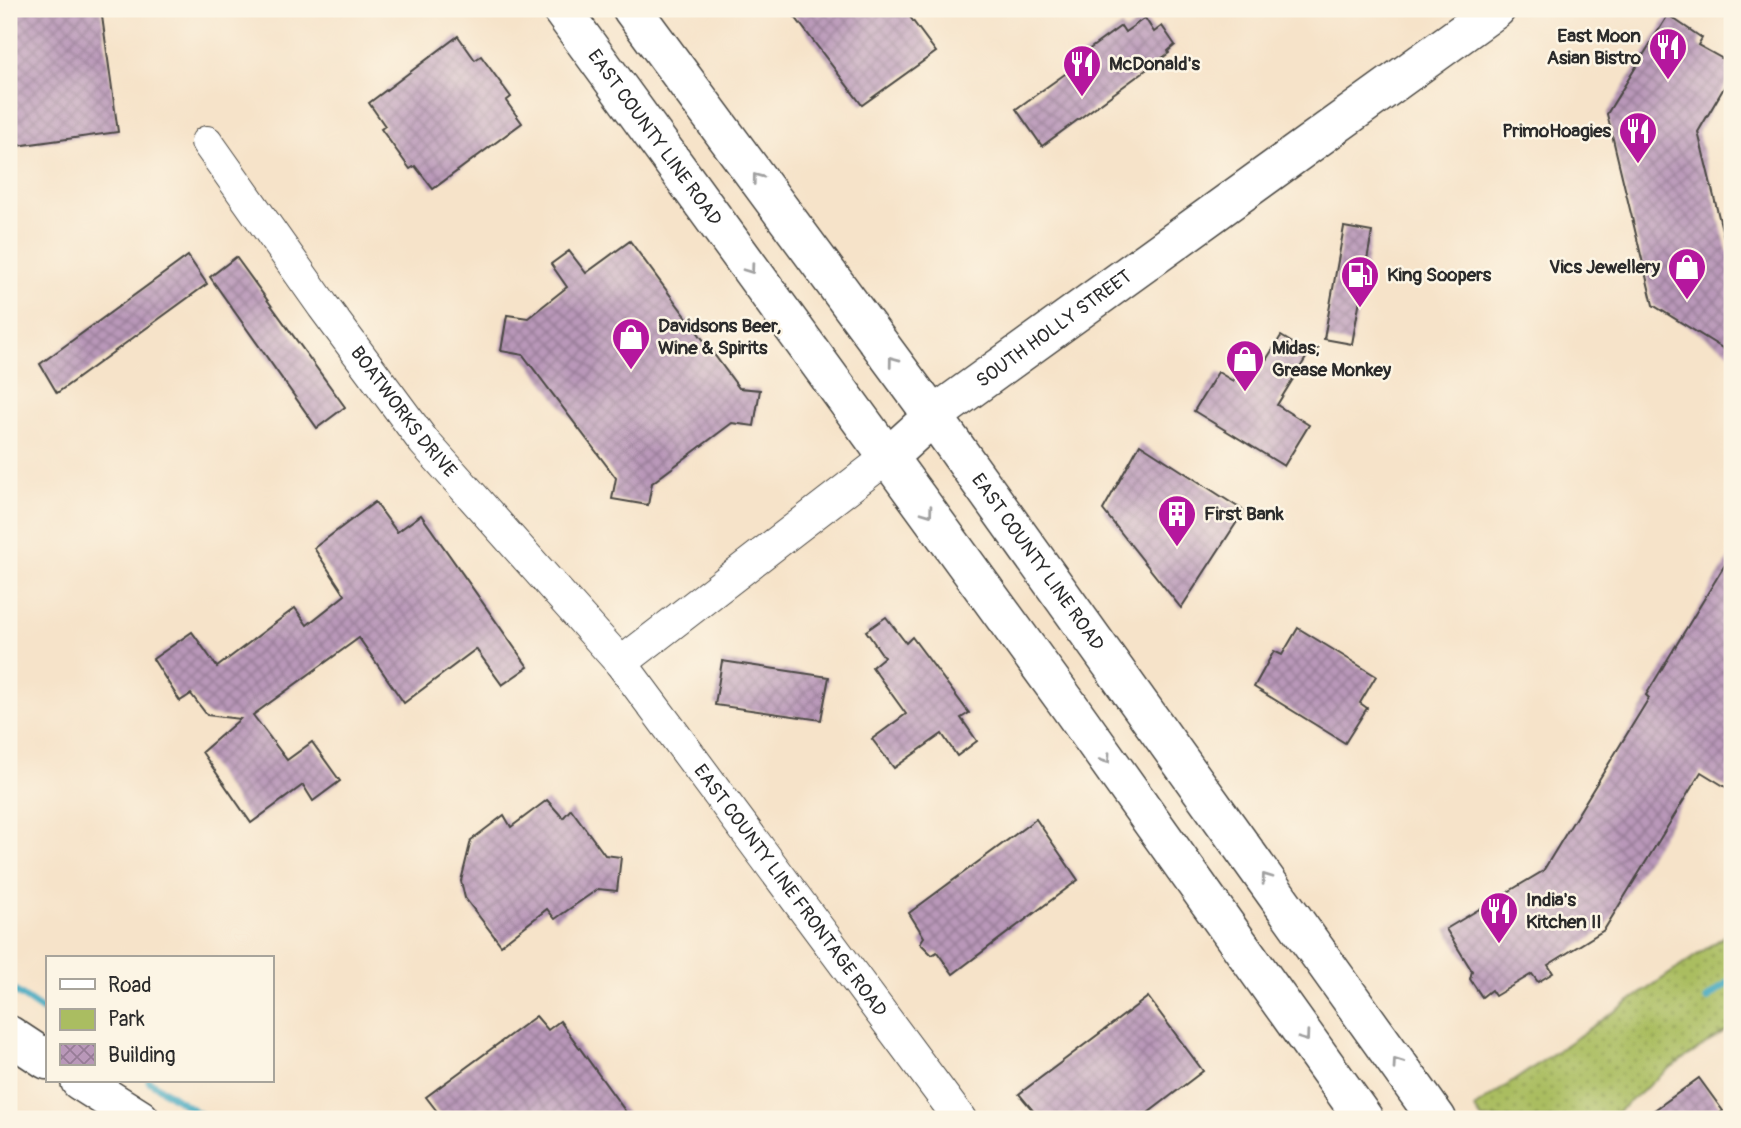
<svg xmlns="http://www.w3.org/2000/svg" width="1741" height="1128" viewBox="0 0 1741 1128" font-family="Pangolin,sans-serif">
	<style>
		.green { fill: url(#green-dots); stroke: #6a7446; stroke-width: 2 }
		.lines { fill: none; stroke-linecap: round; stroke-linejoin: round }
		.stream { stroke: #40a7c0; stroke-width: 7 }
		.building { fill: url(#building-cross-hatch) }
		.minor-casing { stroke: #494743; stroke-width: 34 }
		.major-casing { stroke: #494743; stroke-width: 41 }
		.highway-casing { stroke: #494743; stroke-width: 41 }
		.minor { stroke: #fff; stroke-width: 32 }
		.major { stroke: #fff; stroke-width: 38 }
		.highway { stroke: #fff; stroke-width: 38 }
		.oneway { stroke: #a0a0a0 }
		.labels { text-anchor: middle; dominant-baseline: central; stroke-width: 5; stroke-linejoin: round; paint-order: stroke }
		.poi-label { font-size: 19px; font-weight: bold; fill: #2b2b2b; stroke: #fcf5e5; text-anchor: start }
		.street-label { font-size: 19px; fill: #2b2b2b; stroke: #fcf5e5 }
	</style>
	<defs>
		<pattern id="green-dots" width="8" height="8" patternUnits="userSpaceOnUse" patternTransform="scale(1.75)"><rect width="8" height="8" fill="#aabd61"/><path d="M2 2h.1M6 6h.1" fill="none" stroke="#8b9a50" stroke-width="1.8" stroke-linecap="round"/></pattern>
		<pattern id="building-cross-hatch" width="8" height="8" patternUnits="userSpaceOnUse" patternTransform="scale(1.75)"><rect width="8" height="8" fill="#b998b9"/><path d="M0 0l8 8M0 8l8-8" fill="none" stroke="#977c97"/></pattern>
	</defs>
	<rect width="100%" height="100%" fill="#fcf5e5"/>
	<filter id="ink" filterUnits="userSpaceOnUse"><feTurbulence type="fractalNoise" baseFrequency=".0143" numOctaves="2"/><feDisplacementMap in="SourceGraphic" scale="14" xChannelSelector="R" yChannelSelector="G"/><feConvolveMatrix kernelMatrix="1 2 1 2 8 2 1 2 1" color-interpolation-filters="sRGB"/></filter>
	<filter id="wash" filterUnits="userSpaceOnUse"><feTurbulence type="fractalNoise" baseFrequency=".00686" numOctaves="4" result="noise"/><feDisplacementMap in="SourceGraphic" scale="28" xChannelSelector="R" yChannelSelector="G"/><feGaussianBlur stdDeviation="1.57" result="paint"/><feColorMatrix in="noise" values="0 0 0 0 0 0 0 0 0 0 0 0 0 0 0 0 0 1.4 0 .05"/><feComposite in="paint" operator="in"/></filter>
	<g filter="url(#wash)">
		<rect width="100%" height="100%" fill="#f6e3c9"/>
		<path class="green" d="M1732,931v96l-65,43 -58,49h-127l-8,-11z"/>
		<g class="lines">
			<g class="stream">
				<path d="M9,987l38,26"/>
				<path d="M1707,999l25,-20"/>
				<path d="M149,1081l58,38"/>
			</g>
		</g>
		<g id="blocks">
			<g class="building">
				<path d="M9,9h92l17,123 -109,15z"/>
				<path d="M789,9h115l32,43 -74,53z"/>
				<path d="M1668,15l34,23 -4,7 34,19v10l-34,58 29,118 5,4v100l-79,-49 -46,-191z"/>
				<path d="M1145,18l9,14 8,-6 13,19 -7,6 1,2 -127,93 -26,-37 56,-40 -3,-5 52,-38 4,6z"/>
				<path d="M458,36l17,24 6,-4 30,41 -5,4 16,22 -89,66 -18,-23 -5,3 -29,-40 4,-3 -16,-23z"/>
				<path d="M1344,227l28,5 -20,112 -28,-5z"/>
				<path d="M630,241l109,147 21,2 -6,36 -22,-3 -80,60 -4,22 -36,-6 4,-21 -93,-123 -22,-4 6,-36 21,3 39,-31 -16,-23 18,-13 17,22z"/>
				<path d="M188,256l19,28 -150,109 -17,-29z"/>
				<path d="M236,257l109,150 -28,21 -107,-151z"/>
				<path d="M1281,336l28,17 -32,52 32,20 -25,41 -90,-55 24,-39 15,9 9,-14 14,9z"/>
				<path d="M1140,444l104,67 -63,97 -78,-98z"/>
				<path d="M375,502l22,30 24,-17 107,152 -26,18 -26,-36 -72,54 -45,-65 -106,77 34,45 25,-18 28,39 -27,20 -10,-16 -52,38 -49,-71 38,-33 -33,-4 -16,-21 -11,7 -27,-42 39,-27 25,35 78,-59 12,17 38,-30 -31,-47z"/>
				<path d="M1732,553v238l-31,-19 -97,158 -56,35 5,8 -15,9 -6,-8 -37,22 -4,-6 -9,7 -12,-18 2,-8 -26,-42 97,-58 106,-173 -3,-3z"/>
				<path d="M886,617l20,26 6,-6 57,76 -8,5 16,23 -20,15 -15,-22 -48,34 -22,-29 34,-25 -34,-47 12,-10 -18,-26z"/>
				<path d="M1298,628l78,48 -16,27 7,5 -22,35 -91,-56 20,-36 8,4z"/>
				<path d="M722,661l107,16 -8,43 -106,-15z"/>
				<path d="M547,800l16,18 8,-9 34,46 16,2 -4,34 -19,-2 -43,30 -8,-10 -46,36 -36,-47 -4,-17 10,-41 33,-25 7,12z"/>
				<path d="M1036,819l42,61 -125,94 -16,-22 -5,3 -12,-12 4,-6 -15,-24z"/>
				<path d="M1148,997l55,74 -63,48h-100l-21,-25z"/>
				<path d="M536,1016l12,14 12,-9 71,98h-188l-17,-22z"/>
				<path d="M1699,1078l24,33 -12,8h-69z"/>
			</g>
		</g>
	</g>
	<g filter="url(#ink)">
		<use href="#blocks" fill-opacity="0" stroke="#494743" stroke-width="2"/>
		<g class="lines">
			<defs>
				<g id="minor">
					<path id="s1" d="M207,142l116,164 101,136 197,221 339,456"/>
					<path d="M621,663l267,-206"/>
				</g>
				<g id="major">
					<path id="s2" d="M561,9l506,694 297,416"/>
					<path id="s3" d="M632,9l301,407 504,703"/>
					<path id="s4" d="M888,457l45,-41 563,-407"/>
				</g>
				<g id="highway">
					<path d="M9,1035l38,25"/>
					<path d="M80,1081l60,38"/>
				</g>
			</defs>
			<use href="#minor" class="minor-casing"/>
			<use href="#major" class="major-casing"/>
			<use href="#highway" class="highway-casing"/>
			<use href="#minor" class="minor"/>
			<use href="#major" class="major"/>
			<use href="#highway" class="highway"/>
		</g>
		<defs><path id="oneway-chevron" d="M-2-3.5L2.5 0L-2 3.5" fill="none" stroke-width="1.6" stroke-linecap="round" stroke-linejoin="round" transform="scale(1.75)"/></defs>
		<g class="oneway">
			<use href="#oneway-chevron" transform="translate(757 178) rotate(-127)"/>
			<use href="#oneway-chevron" transform="translate(750 269) rotate(54)"/>
			<use href="#oneway-chevron" transform="translate(893 361) rotate(-127)"/>
			<use href="#oneway-chevron" transform="translate(928 512) rotate(54)"/>
			<use href="#oneway-chevron" transform="translate(1106 759) rotate(55)"/>
			<use href="#oneway-chevron" transform="translate(1266 878) rotate(-126)"/>
			<use href="#oneway-chevron" transform="translate(1305 1037) rotate(54)"/>
			<use href="#oneway-chevron" transform="translate(1397 1063) rotate(-125)"/>
		</g>
	</g>
	<defs>
		<symbol id="restaurant-pin" viewBox="-11 -11 22 30"><path d="M0 17L-7.5 6A9.5 9.5 0 1 1 7.5 6Z" fill="#b5179e" stroke="#fcf5e5"/><path d="M-5-6h1v4h1v-4h1v4h1v-4h1v5L-1.5 .5V6h-2V.5L-5-1ZM5-6V6H3V1.5H1.5Q1.5-4 5-6Z" fill="#fff"/></symbol>
		<symbol id="shop-pin" viewBox="-11 -11 22 30"><path d="M0 17L-7.5 6A9.5 9.5 0 1 1 7.5 6Z" fill="#b5179e" stroke="#fcf5e5"/><path d="M-5-2.5h2.3a2.7 3.5 0 0 1 5.4 0H5L5.5 6h-11ZM-1.5-2.5h3a1.5 2.3 0 0 0-3 0Z" fill="#fff"/></symbol>
		<symbol id="fuel-pin" viewBox="-11 -11 22 30"><path d="M0 17L-7.5 6A9.5 9.5 0 1 1 7.5 6Z" fill="#b5179e" stroke="#fcf5e5"/><path d="M-5.5-6h7V0h2V4h1.3V-2.5L3-4.5l.8-.8L6-3V5H2.5V1h-1V6h-7ZM-4.2-4.7v3.2H.2V-4.7Z" fill="#fff"/></symbol>
		<symbol id="building-pin" viewBox="-11 -11 22 30"><path d="M0 17L-7.5 6A9.5 9.5 0 1 1 7.5 6Z" fill="#b5179e" stroke="#fcf5e5"/><path d="M-4-6H4V6H1V3H-1V6H-4ZM-2.5-4.3h1.7v1.8h-1.7ZM.8-4.3h1.7v1.8H.8ZM-2.5-1h1.7V.8h-1.7ZM.8-1h1.7V.8H.8Z" fill="#fff"/></symbol>
	</defs>
	<g fill-rule="evenodd">
		<use href="#restaurant-pin" x="1646" y="25" width="44" height="60"/>
		<use href="#restaurant-pin" x="1060" y="42" width="44" height="60"/>
		<use href="#restaurant-pin" x="1616" y="109" width="44" height="60"/>
		<use href="#shop-pin" x="1665" y="245" width="44" height="60"/>
		<use href="#fuel-pin" x="1338" y="253" width="44" height="60"/>
		<use href="#shop-pin" x="609" y="315" width="44" height="60"/>
		<use href="#shop-pin" x="1223" y="337" width="44" height="60"/>
		<use href="#building-pin" x="1155" y="492" width="44" height="60"/>
		<use href="#restaurant-pin" x="1477" y="889" width="44" height="60"/>
	</g>
	<g class="labels">
		<g class="poi-label">
			<text x="1641" y="36" text-anchor="end">East Moon<tspan x="1641" dy="22">Asian Bistro</tspan></text>
			<text x="1109" y="64">McDonald's</text>
			<text x="1611" y="131" text-anchor="end">PrimoHoagies</text>
			<text x="1660" y="267" text-anchor="end">Vics Jewellery</text>
			<text x="1387" y="275">King Soopers</text>
			<text x="658" y="326">Davidsons Beer,<tspan x="658" dy="22">Wine &amp; Spirits</tspan></text>
			<text x="1272" y="348">Midas;<tspan x="1272" dy="22">Grease Monkey</tspan></text>
			<text x="1204" y="514">First Bank</text>
			<text x="1526" y="900">India's<tspan x="1526" dy="22">Kitchen II</tspan></text>
		</g>
		<g class="street-label">
			<text stroke="none"><textPath href="#s2" startOffset="159">EAST COUNTY LINE ROAD</textPath></text>
			<text stroke="none"><textPath href="#s4" startOffset="210">SOUTH HOLLY STREET</textPath></text>
			<text stroke="none"><textPath href="#s1" startOffset="334">BOATWORKS DRIVE</textPath></text>
			<text stroke="none"><textPath href="#s3" startOffset="686">EAST COUNTY LINE ROAD</textPath></text>
			<text stroke="none"><textPath href="#s1" startOffset="950">EAST COUNTY LINE FRONTAGE ROAD</textPath></text>
		</g>
	</g>
	<rect width="1741" height="1128" fill="none" stroke="#fcf5e5" stroke-width="35"/>
	<rect x="46" y="956" width="228" height="126" fill="#fcf5e5" stroke="#a8a49b" stroke-width="2"/>
	<rect x="60" y="979" width="35" height="10" fill="#ffffff" stroke="#a8a49b" stroke-width="2"/>
	<text x="108" y="992" font-size="21" fill="#2b2b2b">Road</text>
	<rect x="60" y="1009" width="35" height="21" fill="#aabd61" stroke="#a8a49b" stroke-width="2"/>
	<text x="108" y="1026" font-size="21" fill="#2b2b2b">Park</text>
	<rect x="60" y="1044" width="35" height="21" fill="url(#building-cross-hatch)" stroke="#a8a49b" stroke-width="2"/>
	<text x="108" y="1062" font-size="21" fill="#2b2b2b">Building</text>
</svg>
